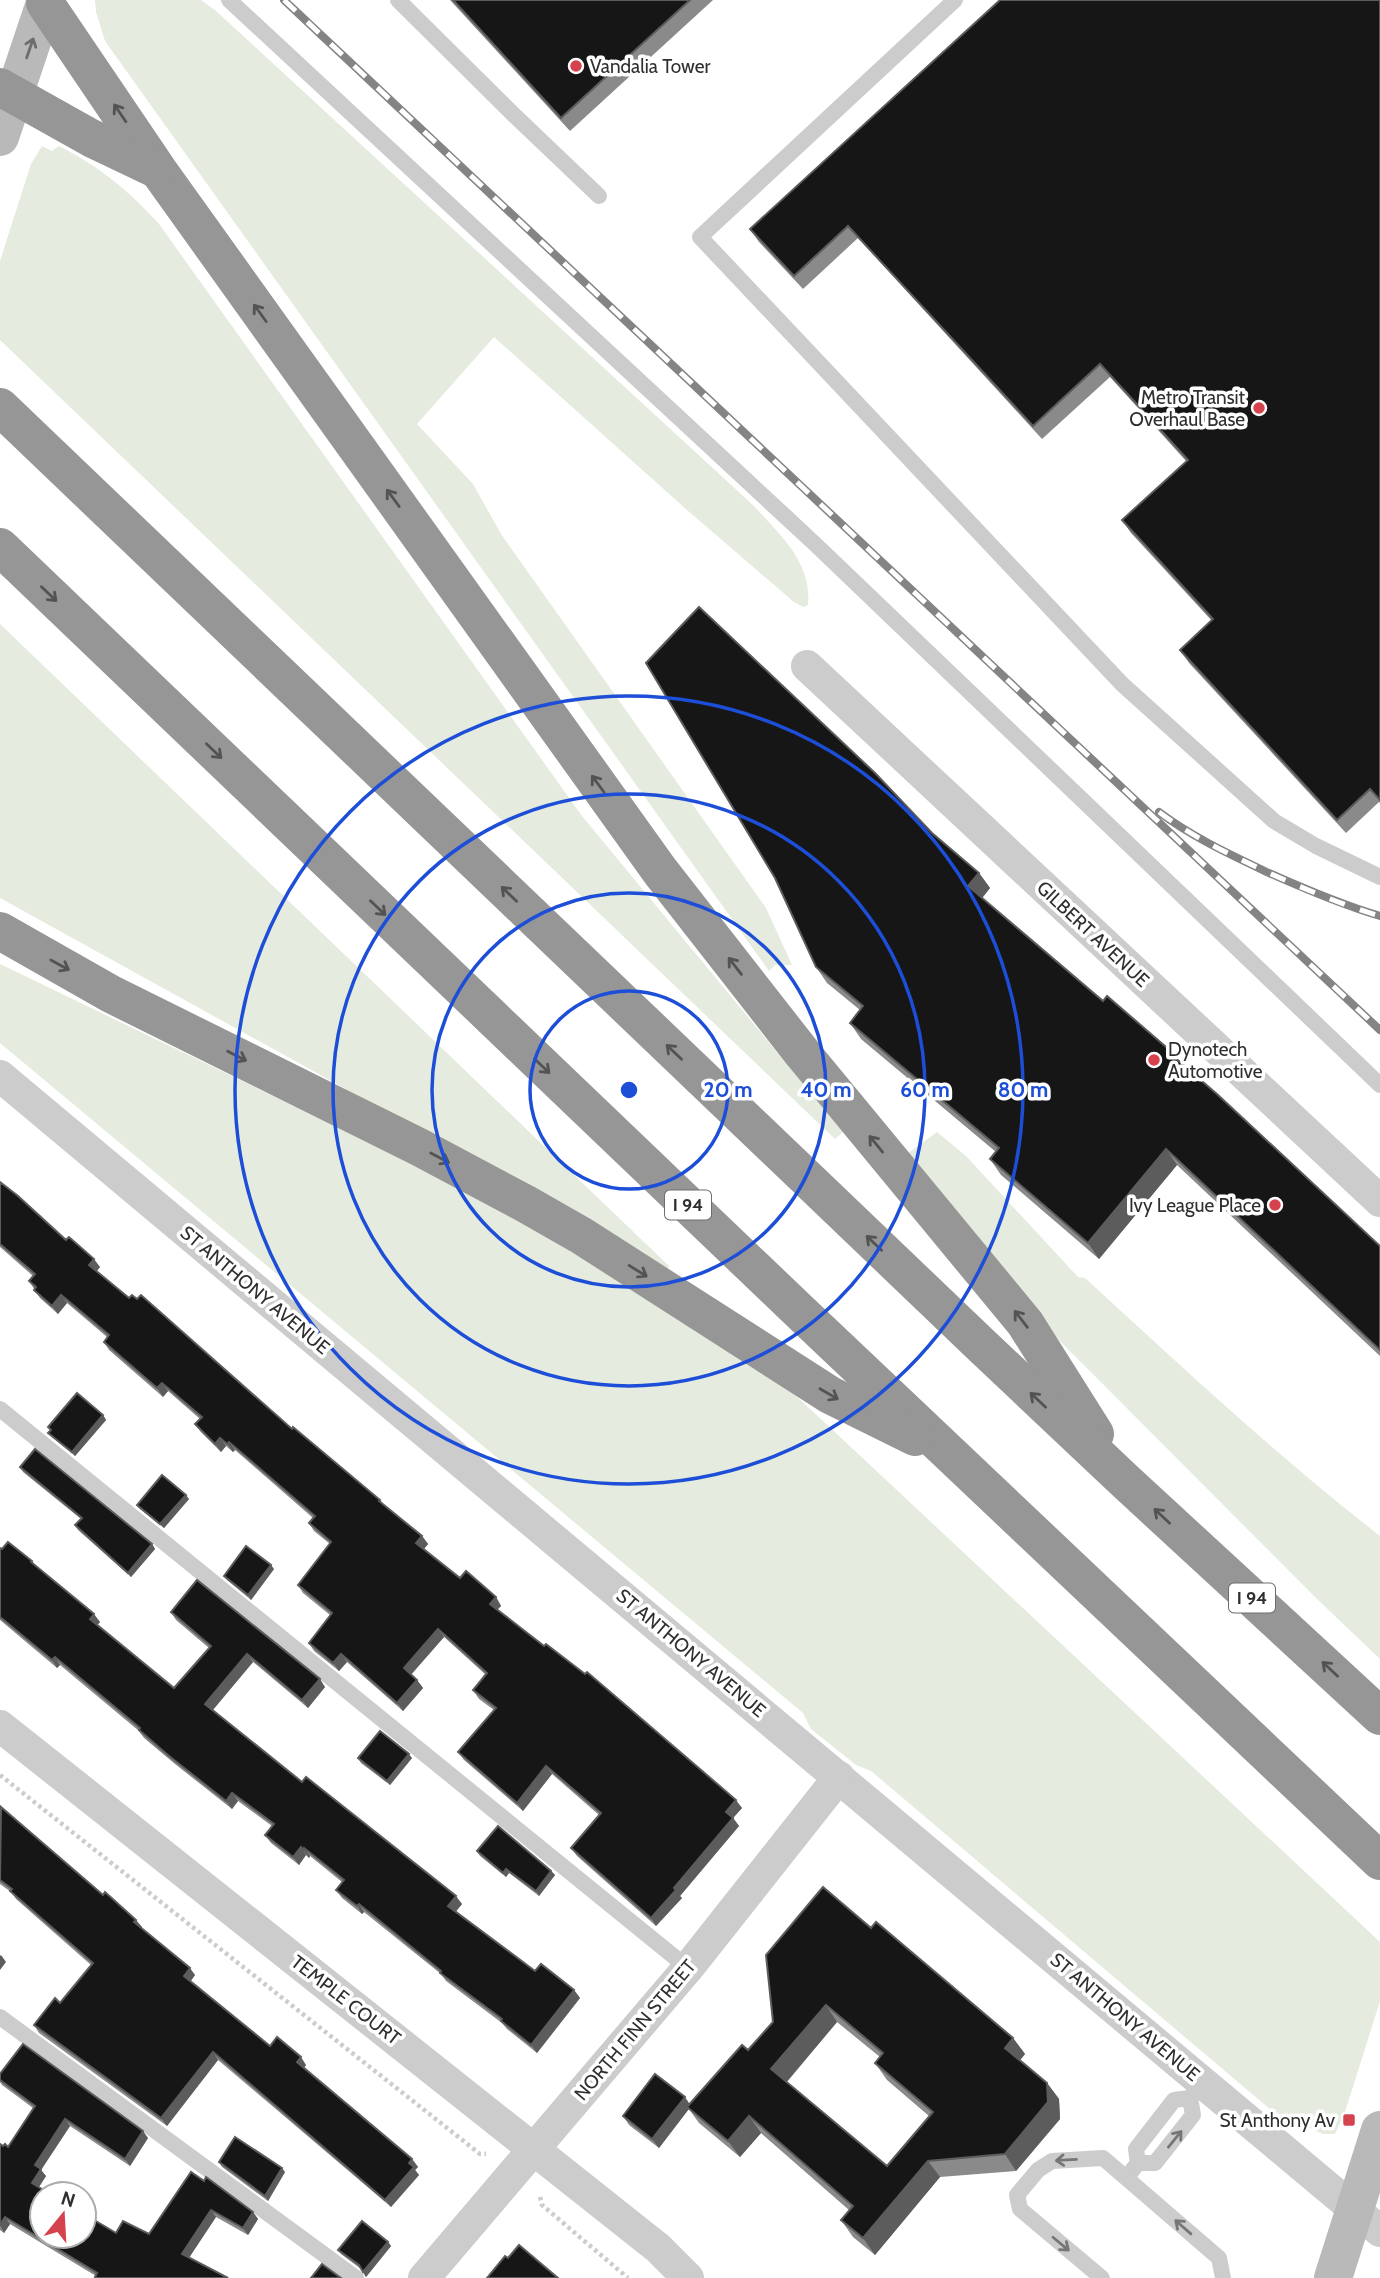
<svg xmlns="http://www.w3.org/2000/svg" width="1380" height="2278" viewBox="0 0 1380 2278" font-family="Cabin,sans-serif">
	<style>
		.green { fill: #e5ebde }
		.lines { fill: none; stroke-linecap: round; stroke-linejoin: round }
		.path { stroke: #ccc; stroke-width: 4.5; stroke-dasharray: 3.5 3.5; stroke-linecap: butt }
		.lane { stroke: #ccc; stroke-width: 16 }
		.street { stroke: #ccc; stroke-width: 32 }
		.secondary { stroke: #b9b9b9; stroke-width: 38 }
		.highway { stroke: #969696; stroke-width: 38 }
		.rail-casing { stroke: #848484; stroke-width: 8 }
		.rail { stroke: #fff; stroke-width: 5; stroke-dasharray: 16; stroke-linecap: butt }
		.wall { fill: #8a8a8a; fill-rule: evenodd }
		.shaded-wall { fill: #5c5c5c }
		.building { fill: #161616; stroke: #5c5c5c; stroke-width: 2; fill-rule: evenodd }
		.oneway { stroke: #6d6d6d }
		.oneway2 { stroke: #535353 }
		.oneway3 { stroke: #767676 }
		.ring { fill: none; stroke: #1d4ed8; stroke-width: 3.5 }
		.poi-dot { fill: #d5424e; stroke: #fff; stroke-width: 2.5 }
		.labels { text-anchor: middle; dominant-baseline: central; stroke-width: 7; stroke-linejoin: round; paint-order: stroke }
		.shield { fill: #fff; stroke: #6d6d6d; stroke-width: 2 }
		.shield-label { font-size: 18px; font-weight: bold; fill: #2f2f2f }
		.poi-label { font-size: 19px; fill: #2f2f2f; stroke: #fff; text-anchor: end }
		.street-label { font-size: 19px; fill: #2f2f2f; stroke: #fff }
		.centre { fill: #1d4ed8; stroke: #fff; stroke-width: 3.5 }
		.ring-label { font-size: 21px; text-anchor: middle; font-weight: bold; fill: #1d4ed8; stroke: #fff; stroke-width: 7; stroke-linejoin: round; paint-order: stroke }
	</style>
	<rect width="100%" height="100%" fill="#fff"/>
	<g class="green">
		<path d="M95,0h106l15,11 538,495c26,29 58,56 54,99l-5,2 -9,-5 -107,-92 -193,-173 -77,87 56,60 28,50 265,374 26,57h-17l-6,6 -664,-930 -9,-29z"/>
		<path d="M42,146l10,5 7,-5c41,21 69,44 100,78l423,592 261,316 -8,7 -835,-799v-79l31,-97z"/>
		<path d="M0,624l669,642 -3,7 -237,-138 -429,-237z"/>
		<path d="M0,964l524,253 268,175 588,550v59l-35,111 -10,22h-12l-52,-24 -400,-339 -15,-6 -45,-36 -8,-16 -803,-670z"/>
		<path d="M937,1132l29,24 112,121 7,1c96,88 192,178 295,258v123l-64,-61 -276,-277 -137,-164z"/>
	</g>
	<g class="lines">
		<g class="path">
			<path d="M0,1775l480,379h6"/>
			<path d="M540,2197l2,8 86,73"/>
		</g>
		<g class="lane">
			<path d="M229,0l586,544 565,541"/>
			<path d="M398,0l116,115 85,81"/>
			<path d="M955,0l-255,237 422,447 152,137 42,25 64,31"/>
			<path d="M0,1409l688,559"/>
			<path d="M0,2017l356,261"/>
			<path d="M1138,2163h17l38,-48 -3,-17"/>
			<path d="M1127,2177l11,-14 -2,-14 38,-49 16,-2 13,-16"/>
			<path d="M1102,2278l-82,-69 -3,-14 21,-25 14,-9 51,-3 116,100 4,20"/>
		</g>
		<g class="street">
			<path d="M807,666l573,535"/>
			<path d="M0,1076l1380,1155"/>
			<path d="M0,1726l658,522 30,30"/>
			<path d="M424,2278l264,-310 151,-191"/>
		</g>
		<g class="secondary">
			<path d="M0,137l46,-137"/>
			<path d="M1333,2278l47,-148"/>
		</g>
		<g class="highway">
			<path d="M45,3l113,167 502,701 143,183 222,269 70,111"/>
			<path d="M0,87l91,51 65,31"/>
			<path d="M0,407l980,937 144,136 256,236"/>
			<path d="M0,547l797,762 583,552"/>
			<path d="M0,931l111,63 308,153 107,57 56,32 248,159 85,42"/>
		</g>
		<defs>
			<g id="rail">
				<path d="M284,0l1096,1030"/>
				<path d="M1159,812c33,25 72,43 110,61 36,16 73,32 111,43"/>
			</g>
		</defs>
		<use href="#rail" class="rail-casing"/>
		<use href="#rail" class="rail"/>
	</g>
	<g class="wall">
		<path d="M450,0h263l-143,131z"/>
		<path d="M1380,0v803l-1,-1 -33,31 -157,-170 -9,-13 32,-29 -81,-88 -9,-13 64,-59 -76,-84 -68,62 -184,-201 -55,51 -44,-47 -9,-13z"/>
		<path d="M932,833l47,40 11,15 -8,10 121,103 70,52 6,8 201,185v110l-203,-191 -78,94 -98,-84 -11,-16 6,-7 -135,-113 -11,-16 10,-13 -33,-27 -11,-16z"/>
		<path d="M0,1182l66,58 34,27 -3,4 32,27 251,202 5,6 37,30 6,8 -4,5 36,29 36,19 5,9 -4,4 245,198 -9,10 6,8 -59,70 2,2 -26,28 -79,-70 -6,-8 28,-33 -47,-41 -29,37 -59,-51 -6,-8 36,-42 -15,-11 -6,-9 13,-15 -42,-38 -33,37 6,6 6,8 -20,23 -56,-49 -8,9 -25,-20 -5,-8 21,-28 -27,-22 -5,-8 32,-41 -16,-13 -5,-8 4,-5 -78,-68 -2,2 -7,-6 -5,6 -20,-20 -6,-8 5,-5 -32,-28 -5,6 -54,-47 -5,-8 3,-5 -40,-34 -9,11 -18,-16 -11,-17 4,-5 -33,-29z"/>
		<path d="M103,1415l3,5 -31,36 -23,-19 -4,-4 3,-3 -3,-3z"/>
		<path d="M20,1467l132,77 3,5 -24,28 -53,-47 -3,-5 6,-6 -58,-47z"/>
		<path d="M189,1499l-25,29 -24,-19 -3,-4z"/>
		<path d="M0,1548l32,13 4,6 64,55 -3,3 77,63 35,-40 -33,-28 -5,-8 154,75 -17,21 -55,-46 -40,48 89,72 160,122 -6,7 79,60 39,19 6,8 -43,55 -30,-24 -5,-6 -56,-42 -5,-7 -77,-62 -2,2 -20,-16 -6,-8 6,-8 -32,-26 -1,2 -3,-3 -7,10 -28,-22 -6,-8 7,-9 -34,-25 -6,8 -57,-45 -31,-26 -5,-7 -79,-66 -3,3 -57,-48z"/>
		<path d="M274,1569l-23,31 -24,-20 -3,-4z"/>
		<path d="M358,1758h54l-22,27 -29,-22z"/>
		<path d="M0,1808l142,119 -1,1 54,47 -4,6 79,65 36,19 -2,3 108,91 6,8 -3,3 4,5 -28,32 -173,-147 -51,66 -128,-93 -5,-8 26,-22 31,-38 -75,-66 -5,-7 -11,-8z"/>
		<path d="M477,1851l74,20 4,4 -16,21 -30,-23 -3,4 -26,-21z"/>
		<path d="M871,1928l142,110 12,16 -5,6 27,23 12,16 1,20 -44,52 -76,6 -65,78 -22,-18 -12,-17 8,-10 -88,-77 -21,24 -41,-34 -10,-14 -30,39 -30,-23 -6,-9 67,-12 58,-54zM837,2022l43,35 -5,6 12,17 42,36 -42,50 -100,-84z"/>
		<path d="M0,2074l148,64 -18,28 -60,-40 -29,44 5,6 -7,11 77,46 33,1 42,-62 62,40 5,7 -10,16 -32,-18 -27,40 39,21h-132v-2l-86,-52 -6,9 -4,-3v-86l3,2 5,1 25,-39 -31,-23 -2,-3z"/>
		<path d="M219,2162l66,10 -17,29 -46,-34z"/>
		<path d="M388,2242l3,4 -25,31 -5,-8 -20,-15 -3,-4z"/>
	</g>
	<g class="shaded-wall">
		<path d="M979,873l11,15 -11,14 -11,-16z"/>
		<path d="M1166,1149l11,16 -78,94 -11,-16z"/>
		<path d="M94,1259l6,8 -5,6 -6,-8z"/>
		<path d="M61,1295l6,8 -9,11 -6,-8z"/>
		<path d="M162,1383l6,8 -5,6 -6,-9z"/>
		<path d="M103,1415l3,5 -31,36 -3,-4z"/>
		<path d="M220,1438l6,8 -5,6 -6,-8z"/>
		<path d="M229,1442l6,8 -2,2 -6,-8z"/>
		<path d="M186,1495l3,4 -25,29 -4,-4z"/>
		<path d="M422,1536l6,8 -6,7 -6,-8z"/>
		<path d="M152,1544l3,5 -24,28 -3,-4z"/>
		<path d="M271,1565l3,4 -23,31 -3,-5z"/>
		<path d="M496,1597l5,9 -6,6 -5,-8z"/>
		<path d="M94,1614l6,8 -4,5 -6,-8z"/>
		<path d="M438,1629l6,8 -34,39 -6,-8z"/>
		<path d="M247,1654l6,8 -42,50 -6,-8z"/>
		<path d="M341,1654l6,8 -8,9 -6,-8z"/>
		<path d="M55,1657l5,8 -3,3 -5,-8z"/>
		<path d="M320,1679l5,8 -17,21 -6,-8z"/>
		<path d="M417,1680l6,8 -20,23 -6,-8z"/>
		<path d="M409,1754l3,4 -22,27 -3,-4z"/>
		<path d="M546,1766l6,8 -29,37 -6,-8z"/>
		<path d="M232,1793l6,8 -6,8 -6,-8z"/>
		<path d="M736,1800l6,8 -9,10 6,8 -59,70 2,2 -26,28 -5,-8 75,-106z"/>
		<path d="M301,1847l5,8 -7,10 -6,-8z"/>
		<path d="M304,1848l6,8 -1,2 -6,-8z"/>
		<path d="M506,1869l3,4 -3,4 -3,-4z"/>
		<path d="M551,1871l4,4 -16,21 -3,-5z"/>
		<path d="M456,1896l6,8 -8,10 -6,-8z"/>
		<path d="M359,1904l5,8 -2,2 -5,-8z"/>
		<path d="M136,1920l6,7 -3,3 -5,-8z"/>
		<path d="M1,1955l5,7 -6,8v-14z"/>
		<path d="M190,1968l5,7 -6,8 -5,-7z"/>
		<path d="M574,1990l6,8 -43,55 -6,-8z"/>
		<path d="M826,2005l11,17 -54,64 -12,-17z"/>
		<path d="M1013,2038l12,16 -8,10 -12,-16z"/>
		<path d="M213,2052l5,8 -51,66 -6,-8z"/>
		<path d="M301,2057l5,8 -4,5 -5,-8z"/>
		<path d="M1047,2083l12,16 1,20 -44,52 -11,-17z"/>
		<path d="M685,2097l6,9 -32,42 -7,-9z"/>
		<path d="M749,2116l12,17 -21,24 -12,-16z"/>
		<path d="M65,2119l5,7 -29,44 5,6 -9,14 -5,-7 3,-18z"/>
		<path d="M143,2131l5,7 -18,28 -5,-7z"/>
		<path d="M412,2159l6,8 -3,3 4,5 -28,32 -6,-7z"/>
		<path d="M928,2161l12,16 -65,78 -12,-17z"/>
		<path d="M282,2168l3,4 -17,29 -3,-5z"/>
		<path d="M211,2210l5,7 -29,44 -5,-7z"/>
		<path d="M253,2212l5,7 -10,16 -5,-7z"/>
		<path d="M5,2217l5,7 -6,9 -4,-8z"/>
		<path d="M388,2242l3,4 -25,31 -3,-5z"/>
	</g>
	<g class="building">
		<path d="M453,0h237l-129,118z"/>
		<path d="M1000,0h380v800l-10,-11 -33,31 -157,-170 33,-31 -91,-99 66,-60 -88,-96 -67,62 -185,-200 -54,50 -44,-47z"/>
		<path d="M699,607l176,166 57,60 47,40 -11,13 135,115 4,-5 66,57 -1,2 46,40 162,151v104l-214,-201 -78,94 -98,-84 9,-11 -149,-125 13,-17 -47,-39 -41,-89 -129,-215z"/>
		<path d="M0,1182l18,14 48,44 3,-3 25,22 -5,6 40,33 3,-3 5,4 4,-4 151,134 1,-2 87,73 -1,1 43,35 -6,7 44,35 6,-7 30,26 -6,7 54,42 2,-2 39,30 2,-2 149,128 -10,12 7,6 -59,70 2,2 -25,28 -80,-70 30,-35 -55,-47 -29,37 -59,-51 38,-44 -23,-18 14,-17 -49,-44 -34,39 13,12 -20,23 -56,-49 -8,9 -24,-20 23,-30 -34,-28 33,-43 -22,-19 6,-7 -86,-74 -2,2 -7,-6 -5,6 -20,-20 7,-7 -40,-34 -5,5 -53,-46 5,-7 -48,-40 -9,11 -18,-16 2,-3 -7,-6 6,-7 -35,-30z"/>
		<path d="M77,1393l26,22 -31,37 -24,-19 3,-3 -3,-3z"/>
		<path d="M35,1449l117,95 -24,29 -53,-48 7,-7 -62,-51z"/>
		<path d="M162,1475l24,20 -26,29 -23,-19z"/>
		<path d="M8,1542l24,19 -1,1 63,52 -4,5 84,69 37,-42 -40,-34 26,-32 123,99 -18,21 -55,-46 -42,50 97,78 4,-5 150,119 -8,10 87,65 6,-7 33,26 -43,55 -30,-24 1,-2 -62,-46 1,-2 -82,-67 -2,2 -21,-16 8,-10 -40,-32 -1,2 -2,-3 -8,10 -28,-22 9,-11 -42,-31 -6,8 -57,-45 -30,-26 1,-2 -85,-71 -3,3 -52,-43v-69l2,1z"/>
		<path d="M246,1546l25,19 -23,30 -24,-19z"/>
		<path d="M380,1731l29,23 -22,27 -29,-23z"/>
		<path d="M1,1807l102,88 2,-3 31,28 -2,2 56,46 -6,8 86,70 7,-9 24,20 -4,5 115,97 -3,4 5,4 -29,33 -172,-148 -52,66 -127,-93 21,-27 5,5 33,-40 -83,-72 2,-2 -12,-9z"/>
		<path d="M498,1826l53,45 -15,20 -30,-22 -3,4 -26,-22z"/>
		<path d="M823,1887l48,41 5,-6 137,116 -8,10 42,35 1,19 -43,52 -77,7 -65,77 -22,-18 12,-14 -104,-90 -21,25 -41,-34 55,-62 6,5 25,-28 -7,-67zM826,2005l57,48 -8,10 58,49 -46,54 -116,-97z"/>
		<path d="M23,2044l120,87 -18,28 -60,-40 -30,46 6,4 -9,14 18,11h-8v42h42v-22l32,19 7,-12 26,13 42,-62 13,9 2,-4 47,35 -10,16 -32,-18 -29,44 46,24h-131l-2,-1 2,-4 -92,-56 -5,8v-81l3,2 2,-2 3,3 27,-41 -35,-26v-6z"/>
		<path d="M655,2074l30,23 -33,42 -29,-23z"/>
		<path d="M235,2137l47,31 -17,28 -46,-34z"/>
		<path d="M362,2221l26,21 -25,30 -4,-7 -21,-15z"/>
		<path d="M519,2245l39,33h-71l18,-22 3,2z"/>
		<path d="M322,2264l19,14h-30z"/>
	</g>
	<defs><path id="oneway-shaft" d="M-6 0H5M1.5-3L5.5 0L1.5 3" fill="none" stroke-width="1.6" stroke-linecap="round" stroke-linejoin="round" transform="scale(1.75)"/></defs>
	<use class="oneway" href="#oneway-shaft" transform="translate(30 48) rotate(-71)"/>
	<g class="oneway2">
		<use href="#oneway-shaft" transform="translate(120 113) rotate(-124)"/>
		<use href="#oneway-shaft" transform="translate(260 313) rotate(-126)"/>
		<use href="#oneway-shaft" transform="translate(393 498) rotate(-126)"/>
		<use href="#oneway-shaft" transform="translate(49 594) rotate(44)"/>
		<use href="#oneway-shaft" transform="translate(214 751) rotate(44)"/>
		<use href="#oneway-shaft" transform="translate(598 784) rotate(-126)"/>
		<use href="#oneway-shaft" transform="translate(509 894) rotate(-136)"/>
		<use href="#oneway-shaft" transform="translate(378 908) rotate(44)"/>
		<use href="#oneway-shaft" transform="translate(60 965) rotate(29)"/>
		<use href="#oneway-shaft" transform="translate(735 966) rotate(-128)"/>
		<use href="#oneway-shaft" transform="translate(674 1052) rotate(-136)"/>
		<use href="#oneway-shaft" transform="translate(237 1056) rotate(27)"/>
		<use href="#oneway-shaft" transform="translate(542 1066) rotate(44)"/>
		<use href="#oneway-shaft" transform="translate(876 1144) rotate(-129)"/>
		<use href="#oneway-shaft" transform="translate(440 1158) rotate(28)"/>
		<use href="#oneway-shaft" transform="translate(874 1243) rotate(-136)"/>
		<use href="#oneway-shaft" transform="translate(638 1271) rotate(32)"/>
		<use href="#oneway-shaft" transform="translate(1021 1319) rotate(-128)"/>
		<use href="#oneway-shaft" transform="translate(829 1394) rotate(30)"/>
		<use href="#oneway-shaft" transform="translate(1038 1400) rotate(-137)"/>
		<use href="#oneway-shaft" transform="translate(1162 1516) rotate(-137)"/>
		<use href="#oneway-shaft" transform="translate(1330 1669) rotate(-137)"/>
	</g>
	<g class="oneway3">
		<use href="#oneway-shaft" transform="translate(1175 2139) rotate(-51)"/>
		<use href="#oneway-shaft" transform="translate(1066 2160) rotate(177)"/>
		<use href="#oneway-shaft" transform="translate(1183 2227) rotate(-139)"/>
		<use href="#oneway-shaft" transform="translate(1061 2244) rotate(40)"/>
	</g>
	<g class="ring">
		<circle cx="629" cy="1090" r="99"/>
		<circle cx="629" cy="1090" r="197"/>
		<circle cx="629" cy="1090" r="296"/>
		<circle cx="629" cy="1090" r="394"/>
	</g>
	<g class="poi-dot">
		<circle cx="576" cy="66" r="7"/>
		<circle cx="1259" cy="408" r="7"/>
		<circle cx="1154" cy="1060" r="7"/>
		<circle cx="1275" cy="1205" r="7"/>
		<rect x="1342" y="2113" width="14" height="14" rx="3.5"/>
	</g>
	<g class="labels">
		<g class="shield">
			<rect x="665" y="1190.5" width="46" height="29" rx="5"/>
			<rect x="1229" y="1583.5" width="46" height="29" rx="5"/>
		</g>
		<g class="shield-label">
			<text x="688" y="1205">I 94</text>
			<text x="1252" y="1598">I 94</text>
		</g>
		<g class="poi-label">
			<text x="590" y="66" text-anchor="start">Vandalia Tower</text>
			<text x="1245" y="397">Metro Transit<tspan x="1245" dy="22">Overhaul Base</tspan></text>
			<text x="1168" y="1049" text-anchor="start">Dynotech<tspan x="1168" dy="22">Automotive</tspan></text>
			<text x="1261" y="1205">Ivy League Place</text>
			<text x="1335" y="2120">St Anthony Av</text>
		</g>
		<g class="street-label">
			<text transform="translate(1093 934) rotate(43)">GILBERT AVENUE</text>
			<text transform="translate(255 1290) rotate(40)">ST ANTHONY AVENUE</text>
			<text transform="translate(691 1653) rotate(40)">ST ANTHONY AVENUE</text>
			<text transform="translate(346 2000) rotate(38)">TEMPLE COURT</text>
			<text transform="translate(1125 2017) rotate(40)">ST ANTHONY AVENUE</text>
			<text transform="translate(635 2030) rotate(-50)">NORTH FINN STREET</text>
		</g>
	</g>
	<circle cx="629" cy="1090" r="10" class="centre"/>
	<g class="ring-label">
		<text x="728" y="1097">20 m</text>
		<text x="826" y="1097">40 m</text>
		<text x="925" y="1097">60 m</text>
		<text x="1023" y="1097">80 m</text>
	</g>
	<g transform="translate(63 2215) rotate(18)"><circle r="33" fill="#ffffff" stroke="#acacac" stroke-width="2"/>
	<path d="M0-5L12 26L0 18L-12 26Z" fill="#d5424e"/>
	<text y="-10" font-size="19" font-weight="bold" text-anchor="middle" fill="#2f2f2f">N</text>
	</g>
</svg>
